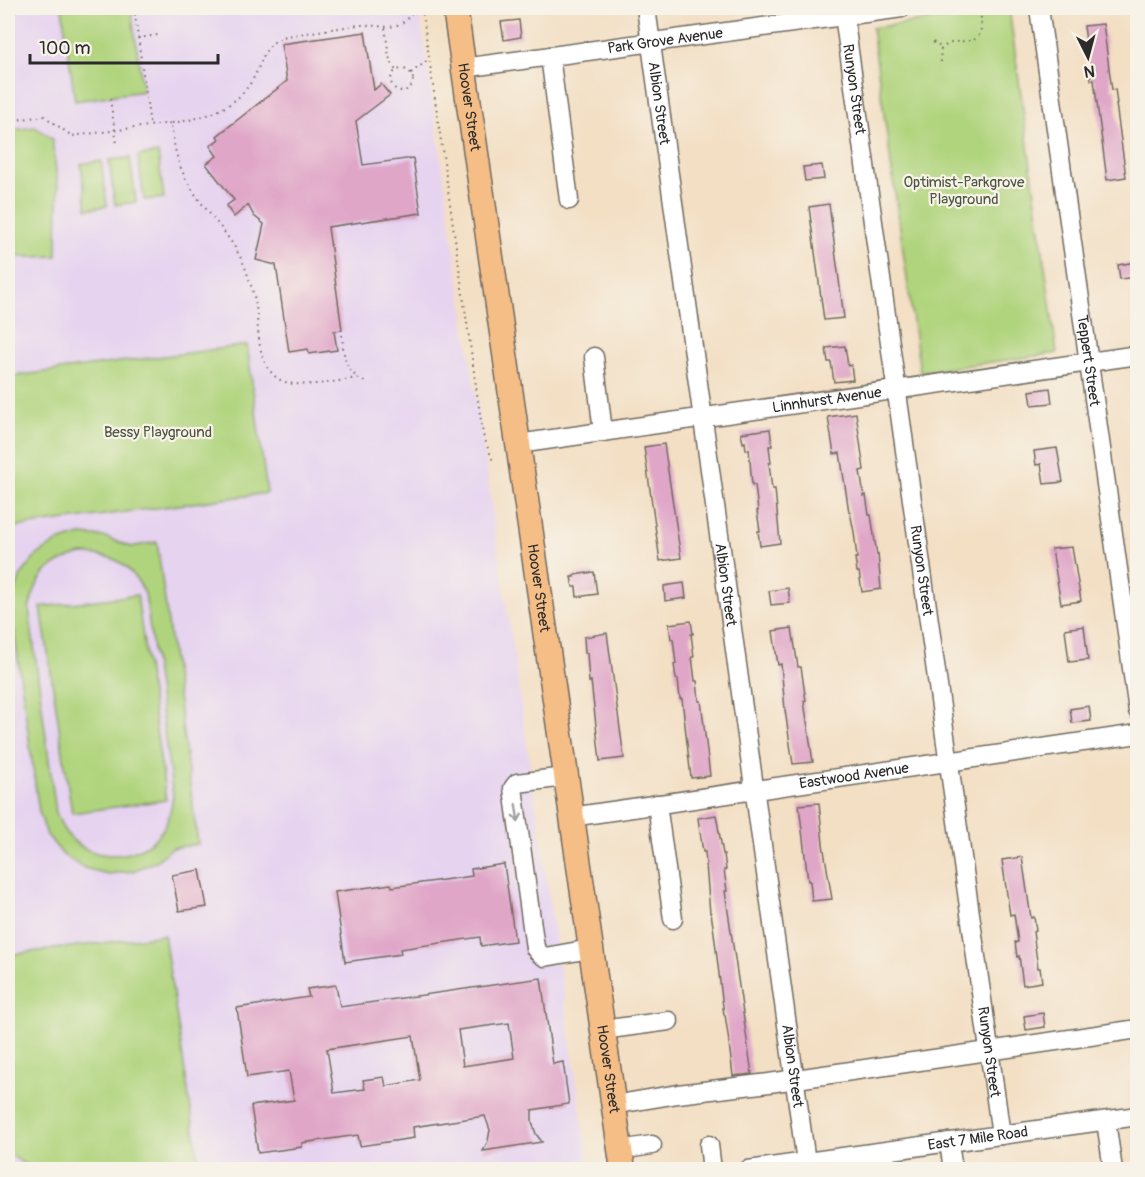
<svg xmlns="http://www.w3.org/2000/svg" width="1145" height="1177" viewBox="0 0 1145 1177" font-family="Pangolin,sans-serif">
	<style>
		.built { fill: #e6d3f0 }
		.green { fill: #b0d47d; stroke: #6e8054; stroke-width: 1.5; fill-rule: evenodd }
		.building { fill: #e0a6c8; fill-rule: evenodd }
		.lines { fill: none; stroke-linecap: round; stroke-linejoin: round }
		.minor-casing { stroke: #716a61; stroke-width: 21 }
		.major-casing { stroke: #716a61; stroke-width: 27 }
		.path { stroke: #716a61; stroke-width: 2; stroke-dasharray: 1.5 4.5; stroke-linecap: butt }
		.minor { stroke: #fff; stroke-width: 18 }
		.major { stroke: #f6be87; stroke-width: 24 }
		.oneway { stroke: #a0a0a0 }
		.labels { text-anchor: middle; dominant-baseline: central; stroke-width: 4.5; stroke-linejoin: round; paint-order: stroke }
		.street-label { font-size: 15px; fill: #2b2b2b; stroke: #f7f3e8 }
		.park-label { font-size: 15px; fill: #4c5540; stroke: #f7f3e8 }
	</style>
	<rect width="100%" height="100%" fill="#f7f3e8"/>
	<filter id="ink" filterUnits="userSpaceOnUse"><feTurbulence type="fractalNoise" baseFrequency=".0167" numOctaves="2"/><feDisplacementMap in="SourceGraphic" scale="12" xChannelSelector="R" yChannelSelector="G"/><feConvolveMatrix kernelMatrix="1 2 1 2 8 2 1 2 1" color-interpolation-filters="sRGB"/></filter>
	<filter id="wash" filterUnits="userSpaceOnUse"><feTurbulence type="fractalNoise" baseFrequency=".008" numOctaves="4" result="noise"/><feDisplacementMap in="SourceGraphic" scale="24" xChannelSelector="R" yChannelSelector="G"/><feGaussianBlur stdDeviation="1.35" result="paint"/><feColorMatrix in="noise" values="0 0 0 0 0 0 0 0 0 0 0 0 0 0 0 0 0 1.4 0 .05"/><feComposite in="paint" operator="in"/></filter>
	<g filter="url(#wash)">
		<rect width="100%" height="100%" fill="#f3dfc4"/>
		<path class="built" d="M8,8h411l169,1153 -59,9 -521,-1v-641l259,-35 -21,-148 -238,32z"/>
		<g class="green">
			<path d="M62,8h69l12,83 -68,10z"/>
			<path d="M1009,9l48,344 -137,19 -48,-344z"/>
			<path d="M35,127l17,12 6,49 -1,68 -28,1 -21,-3v-123z"/>
			<path d="M158,153l6,45 -20,2 -6,-44z"/>
			<path d="M130,158l6,44 -21,3 -6,-45z"/>
			<path d="M101,161l6,45 -20,3 -6,-45z"/>
			<path d="M247,345l20,148 -259,35v-151z"/>
			<path d="M81,535l24,2 26,10 26,-5 41,302 -26,4 -16,13 -23,10 -25,3 -24,-6 -21,-13 -16,-20 -8,-23 -26,-189v-24l8,-24 15,-19 21,-14zM81,554c35,1 47,8 64,39l28,203c-2,13 -4,25 -12,36 -23,31 -75,31 -97,-2 -3,-5 -5,-12 -8,-17l-27,-204c8,-34 18,-45 52,-55z"/>
			<path d="M137,595l29,205 -94,13 -31,-206z"/>
			<path d="M164,935l36,234 -165,1 -14,-8 -13,-9v-198z"/>
		</g>
		<g id="blocks">
			<g class="building">
				<path d="M519,20l2,17 -17,3 -3,-18z"/>
				<path d="M1103,24l9,66 3,-1 2,15h-1l10,73 -19,3 -13,-100h-3l-7,-54z"/>
				<path d="M365,32l9,58 7,-6 9,11 -34,26 7,44 50,-7 8,55 -93,14 14,103 -8,1 3,19 -28,4 -1,-5 -19,3 -13,-87 -20,-5 8,-36 -10,-8 -6,-11 -14,12 -8,-11 8,-6 -28,-36 11,-8 -7,-10 9,-7 -2,-3 70,-55 -6,-37z"/>
				<path d="M822,165l2,14 -19,2 -2,-14z"/>
				<path d="M829,204l15,114 -20,2 -15,-113z"/>
				<path d="M1137,262v15l-17,2 -2,-14z"/>
				<path d="M845,346l3,20 3,-1 2,15 -19,2 -3,-20h-3l-2,-14z"/>
				<path d="M1050,388l2,15 -20,2 -2,-14z"/>
				<path d="M856,413l8,57 -4,1 4,25 2,-1 3,20h2l6,40 1,-1 3,35 -19,3 -3,-20h-2l-2,-14h2l-3,-26 -4,-20h-1l-9,-59 -6,1 -6,-37z"/>
				<path d="M770,429l2,17h-3l2,17h-2l3,26h3l5,54 -20,3 -2,-15h2l-3,-20h1l-3,-26h-3l-3,-36 -3,1 -1,-8 -2,1 -2,-10z"/>
				<path d="M664,444l17,114 -21,3 -16,-114z"/>
				<path d="M1057,448l6,34 -19,2 -3,-20 -5,1 -2,-14z"/>
				<path d="M1072,547l9,54 -20,3 -9,-55z"/>
				<path d="M594,572l3,22 -20,3 -1,-10h-3l-2,-10h3v-2z"/>
				<path d="M684,583l2,15 -21,3 -1,-15z"/>
				<path d="M788,588l2,15 -19,2 -2,-14z"/>
				<path d="M691,621l2,13h-2l3,23h-2l3,24h2l2,20h2l9,75 -19,2 -9,-79h-2l-2,-20h-2l-2,-15h2l-3,-25h-2l-2,-15z"/>
				<path d="M1084,626l4,34 -19,2 -4,-33z"/>
				<path d="M792,628l6,39h3l5,34h-2l9,61 -20,2 -8,-54 -4,-46 -3,1 -5,-34z"/>
				<path d="M607,633l17,125 -24,3 -9,-80 -2,1 -2,-29h-2l-1,-16z"/>
				<path d="M1089,706l2,15 -19,2 -2,-14z"/>
				<path d="M819,803l4,41 9,55 -20,2 -2,-20h-2l-9,-76z"/>
				<path d="M716,815l7,39h1l2,16h-2l3,21h-2l27,183 -19,2 -5,-41 -3,-20h-1l-10,-82 -3,-20h-1l-5,-61h-2l-5,-34z"/>
				<path d="M1022,857l9,61 3,-1 2,14 -3,1 5,36h2l2,14 -19,3 -4,-29 -2,1 -2,-15h3l-4,-28 -4,1 -8,-55z"/>
				<path d="M504,864l11,77 -34,5 -1,-9 -80,12 1,5 -56,8 -10,-70 56,-8 1,3 80,-11 -1,-7z"/>
				<path d="M200,870l7,37 -28,4 -7,-36z"/>
				<path d="M541,978l12,86 10,-2 6,42 -37,6v12l4,12 6,8 -59,9 5,-10 2,-11 -5,-14 -72,11 1,11 -54,8 -2,-11 -56,8v4l-44,6 -7,-47 43,-6 -5,-29 -42,6 -10,-69 72,-11 -2,-8 29,-4 4,22zM509,1023l5,35 -51,8 -5,-36zM413,1036l7,44 -34,6 -2,-9 -21,3 2,9 -31,4 -7,-44z"/>
				<path d="M1043,1013l2,14 -19,3 -2,-14z"/>
			</g>
		</g>
	</g>
	<g filter="url(#ink)">
		<use href="#blocks" fill-opacity="0" stroke="#716a61" stroke-width="1.5"/>
		<g class="lines">
			<defs>
				<g id="minor">
					<path id="s1" d="M646,8l160,1154"/>
					<path id="s2" d="M843,8l158,1127"/>
					<path id="s3" d="M1039,8l99,703"/>
					<path d="M550,56l19,144"/>
					<path id="s4" d="M463,68l439,-60"/>
					<path d="M594,357l9,75"/>
					<path id="s5" d="M518,444l620,-89"/>
					<path d="M565,777l-48,6 -4,5 22,160 5,6 5,3 45,-8"/>
					<path d="M657,804l16,115"/>
					<path id="s6" d="M571,817l567,-83"/>
					<path d="M602,1030l67,-9"/>
					<path d="M613,1105l65,-11 91,-11 369,-54"/>
					<path d="M1106,1121l7,49"/>
					<path d="M949,1142l4,28"/>
					<path d="M709,1145l3,25"/>
					<path d="M620,1150l32,-5"/>
					<path id="s7" d="M748,1170l390,-54"/>
				</g>
				<g id="major">
					<path id="s8" d="M455,8l168,1162"/>
				</g>
			</defs>
			<use href="#minor" class="minor-casing"/>
			<use href="#major" class="major-casing"/>
			<g class="path">
				<path d="M134,8l16,117"/>
				<path d="M422,8l61,427 10,26"/>
				<path d="M385,28l4,29 7,14"/>
				<path d="M138,38l20,-3"/>
				<path d="M933,42l9,6"/>
				<path d="M941,62l-1,-11c16,-22 48,8 40,-40"/>
				<circle cx="402" cy="80" r="11"/>
				<path d="M411,73l17,-13"/>
				<path d="M110,99l7,45"/>
				<path d="M8,121l36,-5 28,20 99,-13c2,18 5,36 13,52 17,35 49,59 62,95 4,12 8,24 10,36 3,23 0,56 21,72 18,13 58,3 80,0"/>
				<path d="M172,123c32,-5 63,-13 81,-44 11,-19 9,-35 33,-43l72,-11c24,-1 42,11 56,-17"/>
				<path d="M342,335c2,23 2,36 24,48"/>
			</g>
			<use href="#minor" class="minor"/>
			<use href="#major" class="major"/>
		</g>
		<defs><path id="oneway-shaft" d="M-6 0H5M1.5-3L5.5 0L1.5 3" fill="none" stroke-width="1.6" stroke-linecap="round" stroke-linejoin="round" transform="scale(1.5)"/></defs>
		<use class="oneway" href="#oneway-shaft" transform="translate(517 813) rotate(82)"/>
	</g>
	<g class="labels">
		<g class="street-label">
			<text stroke="none"><textPath href="#s4" startOffset="204">Park Grove Avenue</textPath></text>
			<text stroke="none"><textPath href="#s2" startOffset="82">Runyon Street</textPath></text>
			<text stroke="none"><textPath href="#s1" startOffset="96">Albion Street</textPath></text>
			<text stroke="none"><textPath href="#s8" startOffset="100">Hoover Street</textPath></text>
			<text stroke="none"><textPath href="#s3" startOffset="356">Teppert Street</textPath></text>
			<text stroke="none"><textPath href="#s5" startOffset="312">Linnhurst Avenue</textPath></text>
			<text stroke="none"><textPath href="#s2" startOffset="568">Runyon Street</textPath></text>
			<text stroke="none"><textPath href="#s1" startOffset="582">Albion Street</textPath></text>
			<text stroke="none"><textPath href="#s8" startOffset="586">Hoover Street</textPath></text>
			<text stroke="none"><textPath href="#s6" startOffset="286">Eastwood Avenue</textPath></text>
			<text stroke="none"><textPath href="#s2" startOffset="1054">Runyon Street</textPath></text>
			<text stroke="none"><textPath href="#s1" startOffset="1068">Albion Street</textPath></text>
			<text stroke="none"><textPath href="#s8" startOffset="1072">Hoover Street</textPath></text>
			<text stroke="none"><textPath href="#s7" startOffset="232">East 7 Mile Road</textPath></text>
		</g>
		<g class="park-label">
			<text x="964" y="182">Optimist-Parkgrove<tspan x="964" dy="17">Playground</tspan></text>
			<text x="158" y="432">Bessy Playground</text>
		</g>
	</g>
	<rect width="1145" height="1177" fill="none" stroke="#f7f3e8" stroke-width="30"/>
	<g transform="translate(1088 57) rotate(174)" stroke="#f7f3e8" stroke-width="4.5" paint-order="stroke">
	<path d="M0-4.5L10 22L0 15L-10 22Z" fill="#2b2b2b"/>
	<text y="-9" font-size="16" font-weight="bold" text-anchor="middle" fill="#2b2b2b">N</text>
	</g>
	<path d="M30 54v9h188v-9" fill="none" stroke="#2b2b2b" stroke-width="3"/>
	<text x="39" y="54" font-size="18" fill="#2b2b2b" stroke="#f7f3e8" stroke-width="4.5" paint-order="stroke">100 m</text>
</svg>
